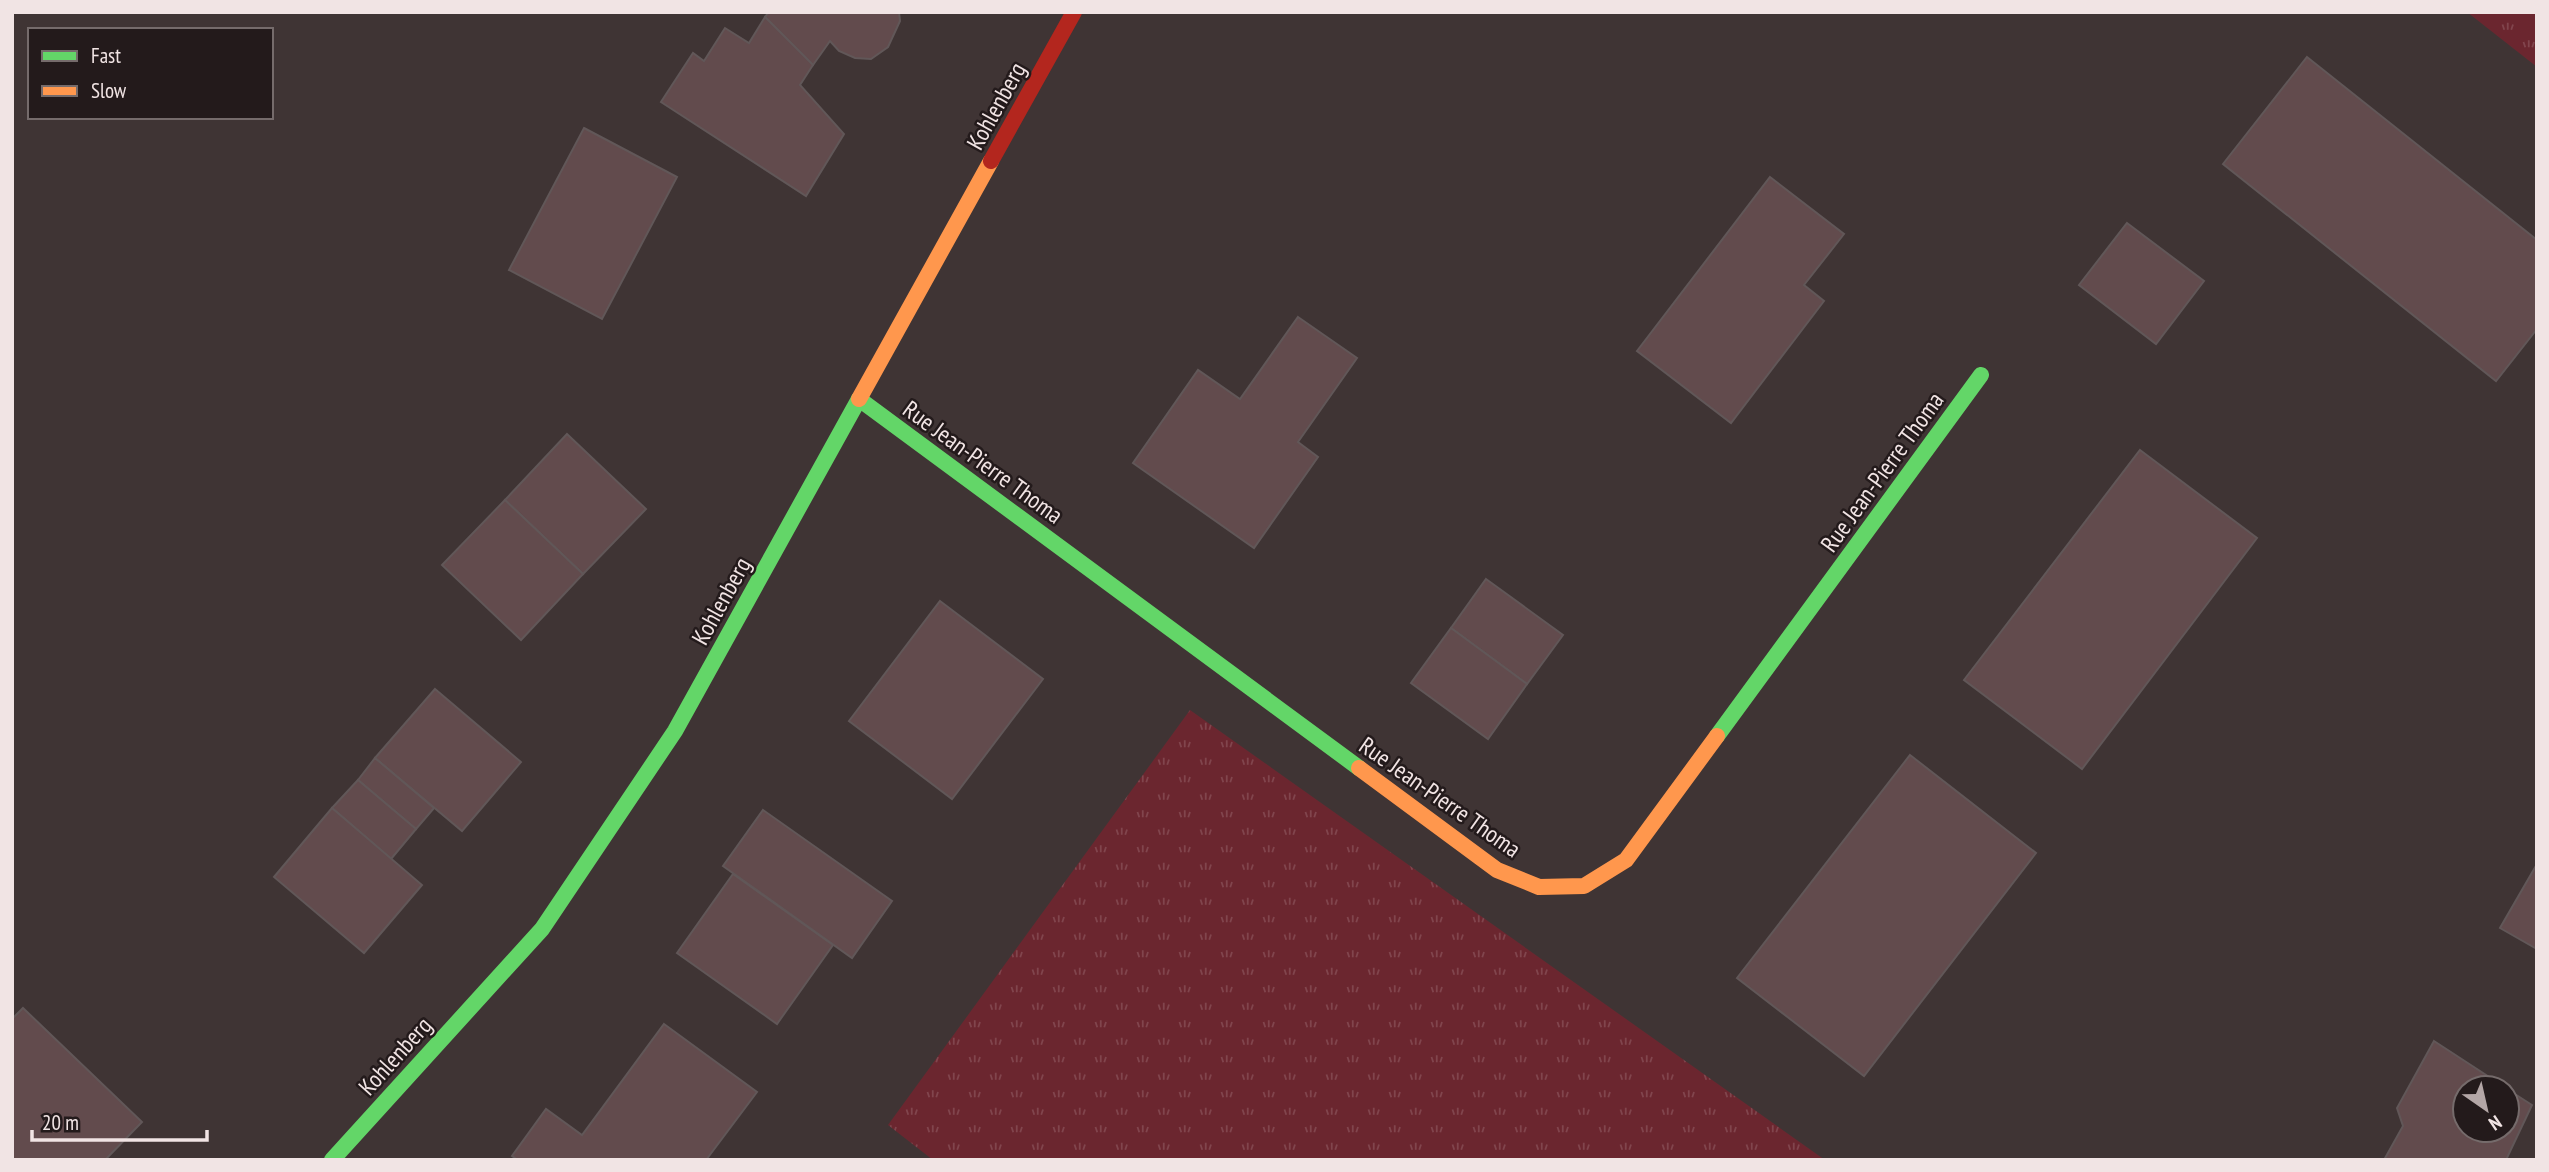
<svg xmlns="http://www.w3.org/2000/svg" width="2549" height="1172" viewBox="0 0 2549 1172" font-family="'PT Sans Narrow',sans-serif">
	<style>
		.grass { fill: url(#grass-tufts) }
		.building { fill: #624b4d; stroke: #615758; stroke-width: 2 }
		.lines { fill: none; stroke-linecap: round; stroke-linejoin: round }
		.fast { stroke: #63d668; stroke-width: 16 }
		.slow { stroke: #ff974d; stroke-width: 16 }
		.jam { stroke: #b3261e; stroke-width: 16 }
		.labels { text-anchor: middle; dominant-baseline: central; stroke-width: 5; stroke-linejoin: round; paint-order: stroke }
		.street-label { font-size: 24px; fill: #f1e4e4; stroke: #231a1b }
	</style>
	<defs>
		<pattern id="grass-tufts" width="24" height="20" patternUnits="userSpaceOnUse" patternTransform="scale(1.75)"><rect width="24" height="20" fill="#6b262f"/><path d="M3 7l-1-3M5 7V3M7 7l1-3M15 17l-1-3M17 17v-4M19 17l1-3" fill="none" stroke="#81454d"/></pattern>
	</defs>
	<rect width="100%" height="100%" fill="#3f3434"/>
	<g class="grass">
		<path d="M2467,12h70v55z"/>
		<path d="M1190,710l635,450h-892l-45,-35z"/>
	</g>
	<g class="building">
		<path d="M769,12h130l1,9 -12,26 -17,12 -16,-1 -16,-7 -9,-10 -17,24 -48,-48z"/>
		<path d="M765,17l48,48 -13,20 44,49 -38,62 -145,-94 32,-49 11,8 21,-33 24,15z"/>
		<path d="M2307,57l230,183v89l-41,52 -273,-217z"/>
		<path d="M584,128l93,49 -75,142 -93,-49z"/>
		<path d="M1770,177l74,57 -40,51 20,16 -93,122 -94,-72z"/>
		<path d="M2127,223l77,58 -48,63 -77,-59z"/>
		<path d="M1298,317l59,41 -59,84 20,15 -64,91 -121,-85 65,-93 42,29z"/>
		<path d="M567,434l79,75 -63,65 -78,-74z"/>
		<path d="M2140,450l117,88 -175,231 -118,-89z"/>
		<path d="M505,500l78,74 -62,66 -79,-75z"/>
		<path d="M1486,579l77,56 -36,49 -76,-56z"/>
		<path d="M940,601l103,78 -91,120 -103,-78z"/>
		<path d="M1451,628l76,56 -39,55 -77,-56z"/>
		<path d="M435,689l86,73 -59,69 -87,-73z"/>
		<path d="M1910,755l126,98 -172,223 -127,-98z"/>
		<path d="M375,758l59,50 -18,21 -58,-49z"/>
		<path d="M358,780l58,49 -25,30 -59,-51z"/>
		<path d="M332,808l90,77 -58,68 -90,-76z"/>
		<path d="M763,810l129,91 -40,57 -129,-92z"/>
		<path d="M2537,864v85l-37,-21z"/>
		<path d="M733,874l100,71 -56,79 -100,-71z"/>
		<path d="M23,1008l119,114 -37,38h-93v-141z"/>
		<path d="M664,1024l93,68 -51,68h-188l-6,-4 34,-47 36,26z"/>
		<path d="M2434,1041l72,47h-41v42h42v-41l25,16 -26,55h-122l19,-34 -6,-18z"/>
	</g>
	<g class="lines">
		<g class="fast">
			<path d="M859,399l500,369"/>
			<path d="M1717,736l264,-361"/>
			<path d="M332,1160l210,-231 133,-198 184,-332"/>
		</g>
		<g class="slow">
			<path d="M859,399l132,-238"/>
			<path d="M1359,768l138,102 42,17 45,-1 42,-26 91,-124"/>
		</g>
		<path class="jam" d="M991,161l83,-149"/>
	</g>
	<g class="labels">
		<g class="street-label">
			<text transform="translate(996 106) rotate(-61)">Kohlenberg</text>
			<text transform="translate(983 462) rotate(36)">Rue Jean-Pierre Thoma</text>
			<text transform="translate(1882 472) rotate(-54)">Rue Jean-Pierre Thoma</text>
			<text transform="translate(721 601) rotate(-61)">Kohlenberg</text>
			<text transform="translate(1440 797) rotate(35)">Rue Jean-Pierre Thoma</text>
			<text transform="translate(395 1056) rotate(-48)">Kohlenberg</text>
		</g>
	</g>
	<rect width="2549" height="1172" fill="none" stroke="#f1e4e4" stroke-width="28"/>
	<rect x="28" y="28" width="245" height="91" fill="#231a1b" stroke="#756b6b" stroke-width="2"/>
	<rect x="42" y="51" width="35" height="10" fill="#63d668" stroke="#756b6b" stroke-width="2"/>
	<text x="91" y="63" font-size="21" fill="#f1e4e4">Fast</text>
	<rect x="42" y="86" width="35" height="10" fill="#ff974d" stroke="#756b6b" stroke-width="2"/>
	<text x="91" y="98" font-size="21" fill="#f1e4e4">Slow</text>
	<g transform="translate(2486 1109) rotate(146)"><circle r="33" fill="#231a1b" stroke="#756b6b" stroke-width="2"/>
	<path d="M0-5L12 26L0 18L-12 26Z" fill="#b3a6a6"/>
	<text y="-10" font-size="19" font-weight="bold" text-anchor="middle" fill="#f1e4e4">N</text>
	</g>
	<path d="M32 1130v10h175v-10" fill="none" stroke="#f1e4e4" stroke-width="3.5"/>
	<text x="42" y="1130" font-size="21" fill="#f1e4e4" stroke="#231a1b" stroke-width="5" paint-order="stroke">20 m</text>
</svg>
